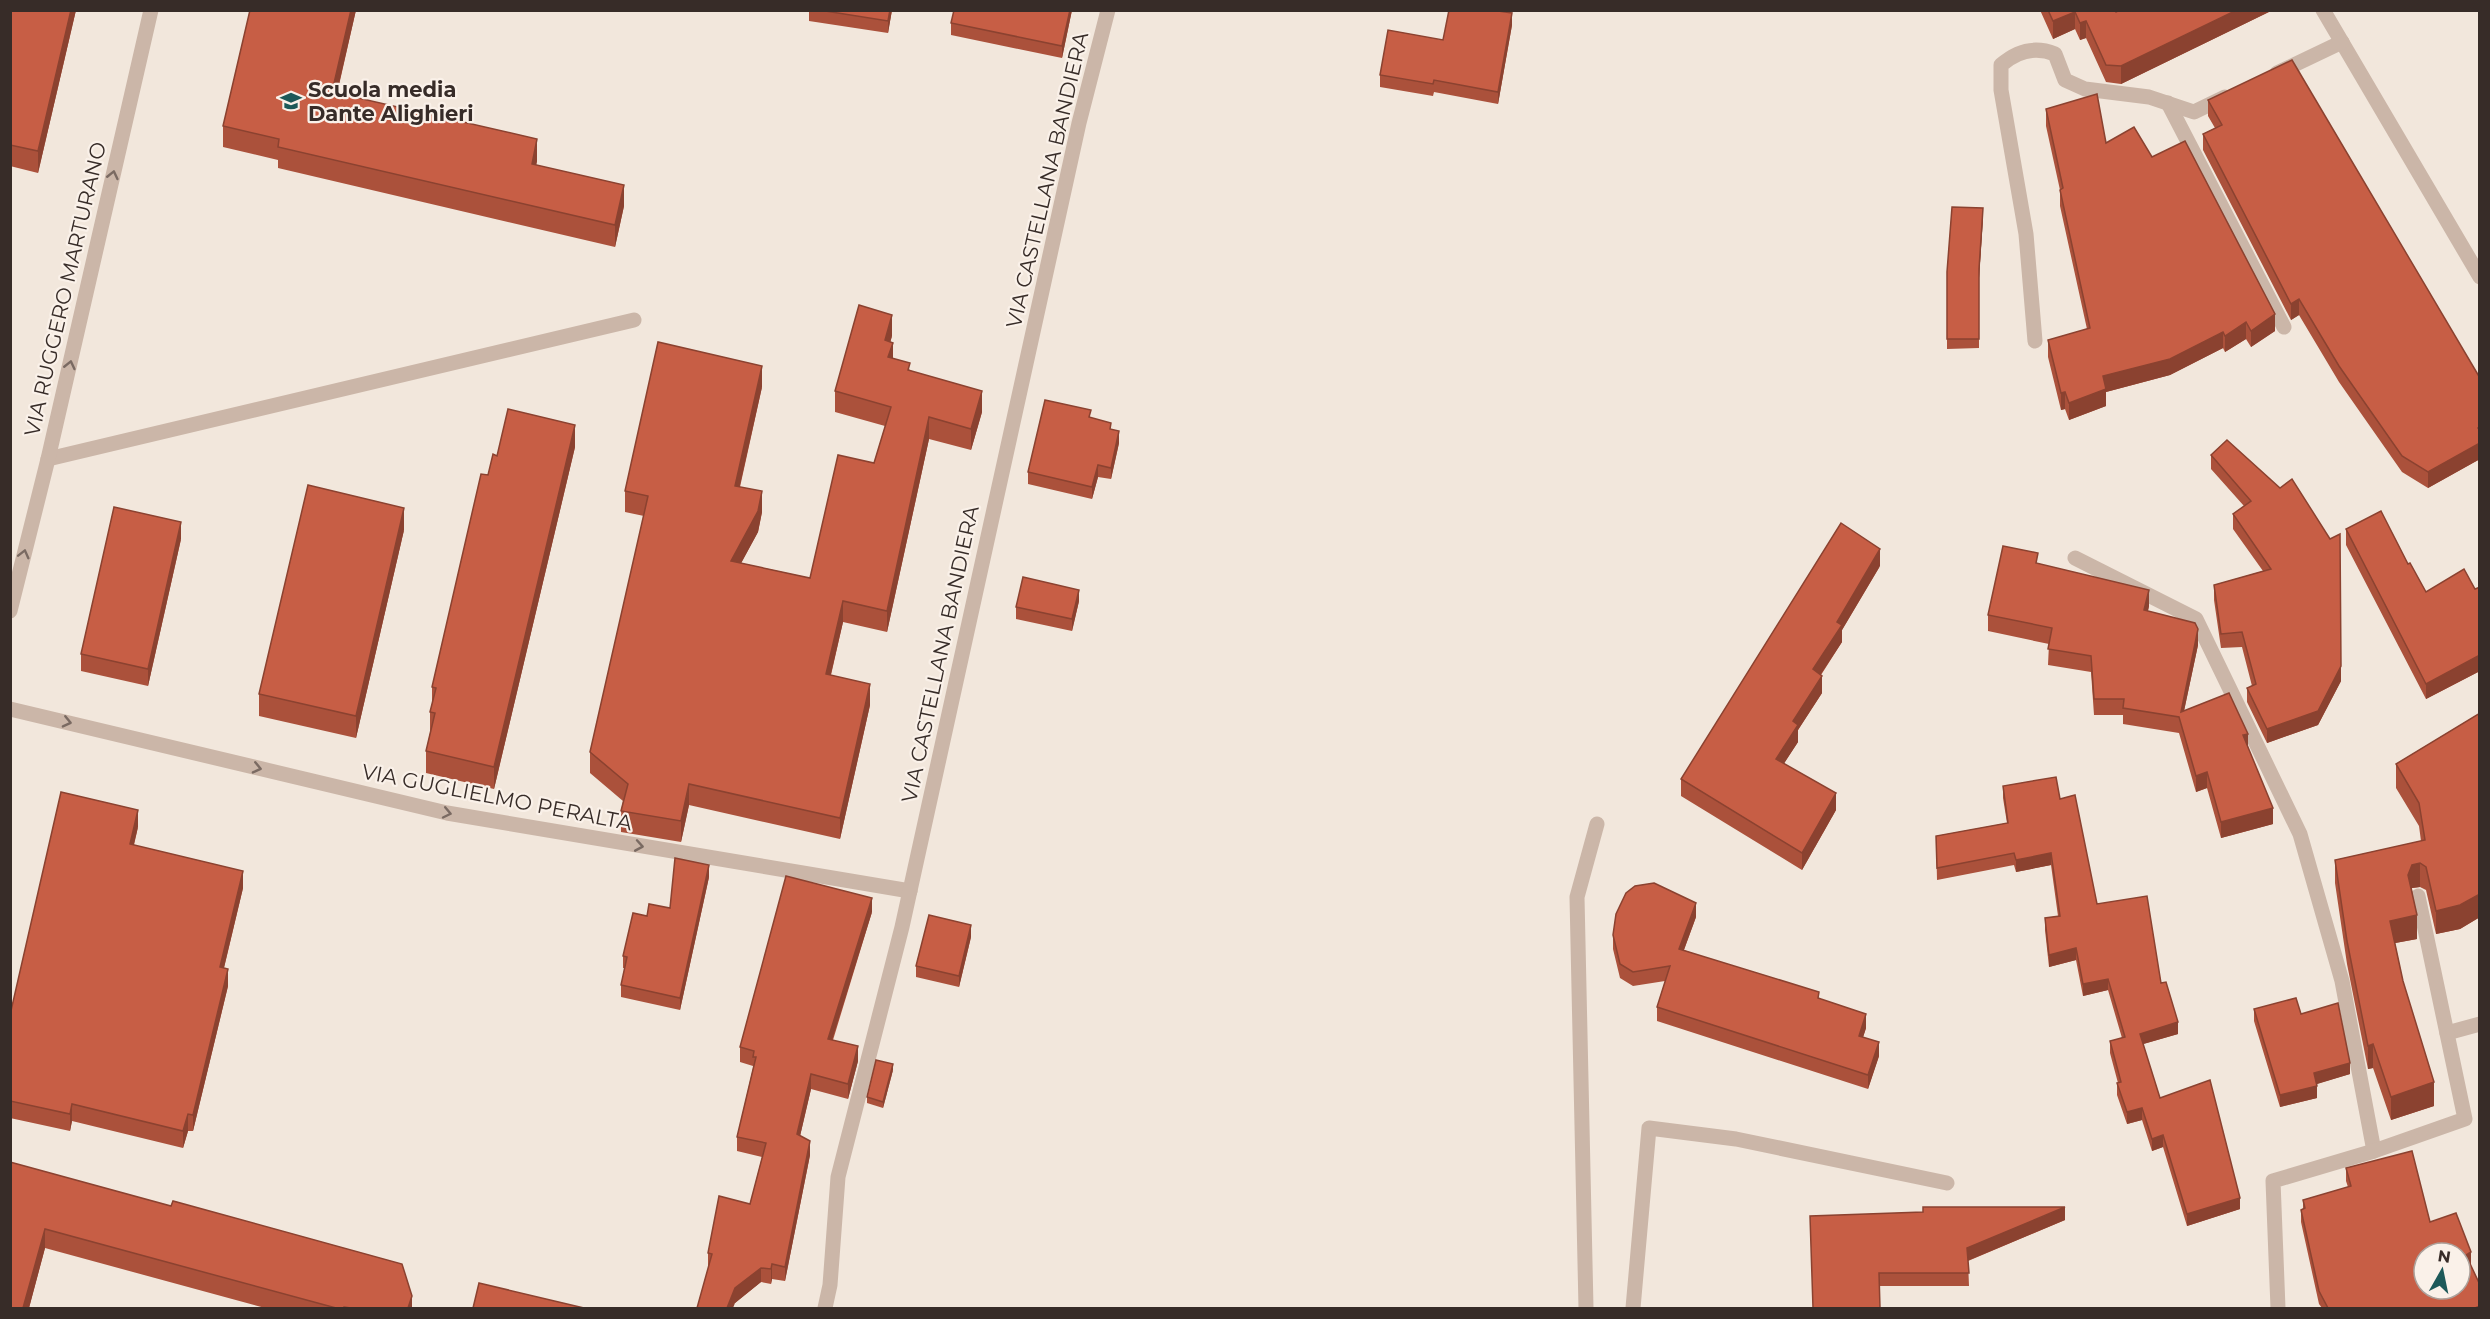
<svg xmlns="http://www.w3.org/2000/svg" width="2490" height="1319" viewBox="0 0 2490 1319" font-family="Montserrat,sans-serif">
	<style>
		.lines { fill: none; stroke-linecap: round; stroke-linejoin: round }
		.minor { stroke: #cbb6a8; stroke-width: 15 }
		.wall { fill: #ab513b }
		.shaded-wall { fill: #8b4230 }
		.building { fill: #c75e45; stroke: #8b4230; stroke-width: 1.5; fill-rule: evenodd }
		.oneway { stroke: #7a6a62 }
		.labels { text-anchor: middle; dominant-baseline: central; stroke-width: 4.5; stroke-linejoin: round; paint-order: stroke }
		.poi-label { font-size: 21px; font-weight: bold; fill: #372c28; stroke: #faf1e9; text-anchor: start }
		.street-label { font-size: 21px; fill: #372c28; stroke: #faf1e9 }
	</style>
	<rect width="100%" height="100%" fill="#f2e7dc"/>
	<g class="lines">
		<g class="minor">
			<path d="M2323,10l157,267"/>
			<path d="M2277,73l65,-31"/>
			<path d="M2168,103l116,224"/>
			<path d="M2035,341l-9,-107 -25,-144v-25c16,-14 34,-19 54,-11l10,26 20,9 64,8 45,15 31,-15"/>
			<path d="M48,459l586,-139"/>
			<path d="M2075,558l121,61 104,215 42,147 32,170"/>
			<path d="M10,611l38,-152 103,-449"/>
			<path d="M10,709l437,104 463,78"/>
			<path d="M2447,1033l33,-9"/>
			<path d="M825,1308l5,-23 8,-108 64,-250 177,-804 29,-113"/>
			<path d="M1586,1308l-9,-411 20,-73"/>
			<path d="M1633,1308l16,-180 87,11 211,44"/>
			<path d="M2278,1308l-5,-127 101,-30 91,-32 -47,-223"/>
		</g>
	</g>
	<g class="wall">
		<path d="M10,10h66l-38,163 -28,-7z"/>
		<path d="M250,10h106l-19,84 200,67 -1,4 88,41 -9,41 -337,-79v-8l-55,-13v-21z"/>
		<path d="M809,10h83l-4,23 -79,-12z"/>
		<path d="M1072,10l-10,48 -111,-23v-12z"/>
		<path d="M2040,10h75l1,2 4,-2h153l-152,74 -15,-2 -20,-44 -6,2 -5,-11 -22,10z"/>
		<path d="M1512,25l-14,79 -64,-12 -1,4 -53,-9v-12l63,-35z"/>
		<path d="M2208,100l272,278v81l-52,29 -26,-16 -63,-90 -40,-67 -8,5 -88,-170v-16l12,-6 -7,-12z"/>
		<path d="M2046,109l60,34 46,14 123,174 -24,16 -5,-8 -21,13 -2,-4 -53,27 -64,17v14l-37,14 -4,-11 -4,1 -13,-53v-17l39,-11 -27,-123v-16l-14,-64z"/>
		<path d="M1983,218l-4,60v70l-32,1v-77z"/>
		<path d="M892,336l-2,6 3,17 17,11 72,42 -11,38 -42,-11 -42,193 -44,-10 -12,53 39,30 -30,134 -151,-34 -8,37 -60,-10v-21l2,-10 -33,-28v-21l54,-236 -19,-4v-21l137,-104 -22,100 22,25 -4,20 -17,31 69,15 64,-115 11,-37 -50,-14v-21z"/>
		<path d="M1091,418l20,12 8,13 -8,36 -13,-2 -6,22 -64,-15v-12z"/>
		<path d="M2227,440l114,241 -23,44 -51,18 -20,-41v-14l5,-2 -10,-39 -21,1 -7,-48v-15l49,-14 -30,-42v-15l11,-8 -33,-37v-14z"/>
		<path d="M575,447l-81,342 -68,-16v-22l4,-18v-21l2,-8v-17l56,-212 9,-19z"/>
		<path d="M2346,529l62,35 18,28 49,-3 5,-2v84l-54,28 -80,-154z"/>
		<path d="M404,530l-48,208 -97,-22v-22z"/>
		<path d="M181,539l-33,147 -67,-15v-17z"/>
		<path d="M2038,563l111,43 -1,5 50,34 -14,66 64,37 25,76 -52,14 -14,-50 -11,4 -17,-59 -56,-9v-9h-29l-3,-43 -43,-7 1,-21 -61,-13v-16z"/>
		<path d="M1880,566l-38,64v12l-21,33 1,18 -24,37v12l-14,21 52,47 -34,60 -121,-74v-17z"/>
		<path d="M1079,601l-7,30 -56,-12v-12z"/>
		<path d="M2480,713v204l-20,12 -24,5 -10,-44 -6,-3 -8,1 5,51 -22,4 8,38 31,125 -43,14 -18,-52 -5,1 -21,-105 -12,-81v-23l86,-19 -2,-15 -23,-38v-24z"/>
		<path d="M2003,786l57,13 37,105 64,79 17,51 -35,10 17,54 80,111 -53,17 -24,-79 -11,4 -10,-31 -15,4 -10,-29v-12h1l-8,-30v-12l12,-3 -14,-48 -25,6 -7,-36 -27,7 -4,-37v-12l13,-2 -7,-51 -35,7 -2,-7 -77,15 -1,-44 71,-13 -4,-25z"/>
		<path d="M138,827l-4,18 109,43 -19,80 4,18 -35,145h-5l-5,17 -111,-27 -2,10 -60,-13v-103z"/>
		<path d="M709,877l-29,133 -59,-13v-12l4,-17h-2v-12l24,-40 23,-8z"/>
		<path d="M872,912l-39,128 25,21 -10,38 -37,-10 -11,47 10,19 -25,126 -13,-2 -1,5 -10,-2 -26,21 -27,-35v-15l42,-49 12,-47 -25,-6v-14l16,-69v-2l-13,-4v-15z"/>
		<path d="M1696,917l-12,33 135,48 47,30 -3,9 16,19 -11,33 -211,-68v-14l8,-26 -32,5 -13,-8 -7,-29v-14z"/>
		<path d="M971,937l-12,50 -43,-10v-11z"/>
		<path d="M2254,1009l47,5 49,60 -34,10 1,14 -37,9 -26,-86z"/>
		<path d="M893,1070l-10,38 -16,-5v-6z"/>
		<path d="M10,1162l402,146h-147l-220,-60 -16,60h-19z"/>
		<path d="M2346,1168l84,54 41,42 -1,1 10,43h-158l-3,-4 -18,-82v-12l2,-1v-9l45,-13 -2,-6z"/>
		<path d="M1923,1212l142,8 -97,41 1,25h-90l-66,22z"/>
	</g>
	<g class="shaded-wall">
		<path d="M71,10h5l-38,163v-22z"/>
		<path d="M351,10h5l-24,104v-22z"/>
		<path d="M890,10h2l-4,23v-12z"/>
		<path d="M1070,10h2l-10,48v-12z"/>
		<path d="M2237,10h36l-152,74v-18z"/>
		<path d="M2075,12v17l-22,10v-18z"/>
		<path d="M1512,13v12l-14,79v-12z"/>
		<path d="M2086,21v17l-6,2v-17z"/>
		<path d="M537,139v22l-5,24v-21z"/>
		<path d="M624,185v21l-9,41v-22z"/>
		<path d="M1983,208v10l-4,60v-9z"/>
		<path d="M2299,299v16l-8,5v-16z"/>
		<path d="M2275,314v17l-24,16v-16z"/>
		<path d="M892,315v21l-7,25v-21z"/>
		<path d="M2246,322v17l-21,13v-16z"/>
		<path d="M2223,332v16l-53,27 -64,17v14l-37,14v-17l34,-27z"/>
		<path d="M893,343v21l-5,-7z"/>
		<path d="M762,366v21l-27,120v-21z"/>
		<path d="M982,391v21l-11,38v-21z"/>
		<path d="M2065,392v17l-4,1v-17z"/>
		<path d="M929,417v22l-42,193v-21z"/>
		<path d="M575,425v22l-81,342v-22z"/>
		<path d="M1119,431v12l-8,36v-11z"/>
		<path d="M2480,443v16l-52,29v-16z"/>
		<path d="M1098,465v12l-6,22v-12z"/>
		<path d="M762,491v21l-4,20 -27,50v-21z"/>
		<path d="M404,508v22l-48,208v-22z"/>
		<path d="M181,522v17l-33,147v-17z"/>
		<path d="M1880,549v17l-38,64v12l-29,44v-17l24,-47z"/>
		<path d="M1079,590v11l-7,30v-12z"/>
		<path d="M2149,590v16l-5,20v-16z"/>
		<path d="M843,601v21l-17,73v-21z"/>
		<path d="M2198,629v16l-17,80v-13z"/>
		<path d="M2480,655v16l-54,28v-15z"/>
		<path d="M2341,666v15l-23,44 -51,18v-14z"/>
		<path d="M1822,676v17l-24,37v12l-22,34v-17l17,-38z"/>
		<path d="M870,684v21l-30,134v-21z"/>
		<path d="M2248,734v16l-5,-15z"/>
		<path d="M2207,772v16l-11,4v-16z"/>
		<path d="M689,784v21l-8,37v-21z"/>
		<path d="M1836,793v17l-34,60v-17z"/>
		<path d="M2273,808v16l-52,14v-16z"/>
		<path d="M138,810v17l-8,33v-16z"/>
		<path d="M2051,853v12l-35,7v-12z"/>
		<path d="M2420,863v24l-8,1 -4,10v-23l4,-10z"/>
		<path d="M709,865v12l-29,133v-12z"/>
		<path d="M243,871v17l-23,96v-17z"/>
		<path d="M2480,894v23l-20,12 -24,5v-23z"/>
		<path d="M872,898v14l-44,141v-14z"/>
		<path d="M1696,903v14l-17,46v-14z"/>
		<path d="M2417,915v24l-27,5v-23z"/>
		<path d="M971,925v12l-12,50v-11z"/>
		<path d="M2076,948v12l-27,7v-12z"/>
		<path d="M228,969v17l-35,145v-16z"/>
		<path d="M2108,979v11l-25,6v-12z"/>
		<path d="M1866,1014v14l-7,22v-14z"/>
		<path d="M2178,1022v12l-38,11v-11z"/>
		<path d="M1879,1042v14l-11,33v-14z"/>
		<path d="M2373,1044v24l-5,1v-23z"/>
		<path d="M858,1046v15l-10,38v-15z"/>
		<path d="M2350,1063v11l-36,11v-12z"/>
		<path d="M893,1064v6l-10,38v-6z"/>
		<path d="M811,1074v15l-14,60v-15z"/>
		<path d="M2434,1082v24l-43,14v-23z"/>
		<path d="M2317,1086v12l-37,9v-12z"/>
		<path d="M72,1104v17l-2,10v-17z"/>
		<path d="M2142,1108v12l-15,4v-12z"/>
		<path d="M188,1114v17l-5,17v-17z"/>
		<path d="M2163,1135v12l-11,4v-12z"/>
		<path d="M810,1141v14l-25,126v-14z"/>
		<path d="M2240,1198v11l-53,17v-12z"/>
		<path d="M2065,1207v13l-98,41v-13z"/>
		<path d="M45,1229v19l-16,60h-6z"/>
		<path d="M2471,1252v12l-5,3v-12z"/>
		<path d="M772,1264v15l-1,5v-15z"/>
		<path d="M761,1268v14l-26,21 -2,5h-6l8,-20z"/>
		<path d="M412,1296v12h-4z"/>
	</g>
	<g class="building">
		<path d="M10,10h61l-33,141 -28,-6z"/>
		<path d="M250,10h101l-19,82 205,47 -5,25 92,21 -9,40 -337,-78 1,-8 -56,-13z"/>
		<path d="M819,10h71l-2,11z"/>
		<path d="M954,10h116l-8,36 -111,-23z"/>
		<path d="M1449,10h42l21,3 -14,79 -64,-12 -1,4 -53,-9 8,-45 55,10z"/>
		<path d="M2048,10h67l1,2 4,-2h117l-116,56 -15,-1 -20,-44 -6,2 -5,-11 -22,9z"/>
		<path d="M2292,60l188,318v49l-2,1 2,3v12l-52,29 -26,-16 -63,-90 -40,-67 -8,5 -88,-170 19,-9 -14,-25z"/>
		<path d="M2097,94l9,49 28,-16 18,30 33,-16 90,173 -24,17 -5,-9 -21,14 -2,-4 -53,27 -67,17 3,13 -37,14 -4,-11 -4,1 -13,-53 42,-12 -30,-138 3,-2 -17,-79z"/>
		<path d="M1952,207l31,1 -4,61v70h-32v-67z"/>
		<path d="M859,305l33,10 -7,25 8,3 -5,14 22,6 -2,7 74,21 -11,38 -42,-12 -42,194 -44,-10 -17,73 44,10 -30,134 -151,-34 -8,37 -60,-10 7,-27 -38,-32 58,-256 -23,-5 33,-149 104,24 -27,120 27,5 -4,20 -27,50 79,17 28,-123 36,8 17,-56 -56,-16z"/>
		<path d="M1045,400l46,10 -2,7 22,6 -1,6 9,2 -8,37 -13,-3 -6,22 -64,-15z"/>
		<path d="M508,409l67,16 -81,342 -68,-16 9,-38 -5,-1 6,-24 -4,-1 49,-213 7,1 5,-21 4,2z"/>
		<path d="M2227,440l53,48 12,-9 38,60 10,-5 1,132 -23,45 -51,18 -20,-41 9,-4 -14,-52 -21,2 -7,-49 57,-16 -38,-55 18,-13 -40,-46z"/>
		<path d="M308,485l96,23 -48,208 -97,-22z"/>
		<path d="M114,507l67,15 -33,147 -67,-15z"/>
		<path d="M2381,511l27,53 2,-1 16,29 38,-23 11,20 5,-2v68l-54,29 -80,-155z"/>
		<path d="M1841,523l39,26 -43,73 5,3 -29,44 9,7 -29,45 5,4 -22,34 60,34 -34,60 -121,-74z"/>
		<path d="M2003,546l35,7 -2,10 113,27 -5,20 51,13 3,6 -17,83 48,-19 19,41 -5,1 30,73 -52,14 -14,-50 -11,4 -17,-59 -56,-9 1,-9h-30l-3,-43 -43,-7 4,-21 -64,-13z"/>
		<path d="M1023,577l56,13 -7,29 -56,-12z"/>
		<path d="M2480,713v181l-20,11 -24,6 -10,-44 -6,-4 -8,2 -4,10 9,40 -27,6 13,60 31,101 -43,15 -18,-53 -5,2 -21,-105 -12,-81 90,-20 -6,-37 -23,-39z"/>
		<path d="M2056,777l4,22 15,-4 22,109 50,-8 14,87 5,-1 12,40 -38,12 20,64 50,-18 30,118 -53,16 -24,-79 -11,4 -10,-31 -15,4 -10,-29 4,-1 -11,-41 15,-4 -17,-58 -25,5 -7,-36 -27,7 -4,-37 15,-2 -9,-63 -35,7 -2,-7 -77,15 -1,-32 72,-13 -5,-37z"/>
		<path d="M61,792l77,18 -8,34 113,27 -23,96 8,2 -35,146 -5,-1 -5,17 -111,-27 -2,10 -60,-13v-86z"/>
		<path d="M675,858l34,7 -29,133 -59,-13 6,-28 -4,-1 10,-43 14,3 2,-12 21,4z"/>
		<path d="M786,876l86,22 -44,141 30,7 -10,38 -37,-10 -14,60 13,7 -25,126 -13,-3 -1,5 -10,-1 -26,20 -8,20h-30l15,-54 -4,-1 11,-57 31,8 16,-61 -29,-6 19,-80h-3l1,-6 -14,-4z"/>
		<path d="M1654,883l42,20 -17,46 140,43 -1,6 48,16 -7,22 20,6 -11,33 -211,-68 13,-41 -37,6 -13,-8 -7,-29 3,-21 10,-21 9,-7z"/>
		<path d="M929,915l42,10 -12,51 -43,-10z"/>
		<path d="M2296,998l5,16 37,-11 12,60 -36,10 3,13 -37,9 -26,-86z"/>
		<path d="M876,1060l17,4 -10,38 -16,-5z"/>
		<path d="M2412,1151l18,71 26,-9 15,39 -5,3 14,30v21l-5,2h-147l-9,-17 -18,-81 4,-2 -2,-8 48,-14 -5,-18zM2424,1253h36v36h-36z"/>
		<path d="M10,1162l161,44 2,-5 229,63 10,32 -4,12h-57l-7,-1 -1,1h-7l-291,-79 -22,79h-13z"/>
		<path d="M1923,1207h142l-98,41 2,25h-90l1,35h-67l-3,-92 113,-4z"/>
		<path d="M479,1283l105,25h-111z"/>
	</g>
	<defs><path id="oneway-chevron" d="M-2-3.5L2.5 0L-2 3.5" fill="none" stroke-width="1.6" stroke-linecap="round" stroke-linejoin="round" transform="scale(1.5)"/></defs>
	<g class="oneway">
		<use href="#oneway-chevron" transform="translate(113 175) rotate(-77)"/>
		<use href="#oneway-chevron" transform="translate(70 365) rotate(-77)"/>
		<use href="#oneway-chevron" transform="translate(24 554) rotate(-76)"/>
		<use href="#oneway-chevron" transform="translate(67 722) rotate(13)"/>
		<use href="#oneway-chevron" transform="translate(257 768) rotate(13)"/>
		<use href="#oneway-chevron" transform="translate(447 813) rotate(12)"/>
		<use href="#oneway-chevron" transform="translate(639 846) rotate(10)"/>
	</g>
	<defs>
		<symbol id="school-bare" viewBox="-9 -9 18 18"><path d="M0-5L7-2L0 1L-7-2ZM-4 1L0 2.5L4 1V4Q0 6-4 4Z" fill="#1d5959" stroke="#faf1e9" stroke-width="2.5" paint-order="stroke"/></symbol>
	</defs>
	<g fill-rule="evenodd">
		<use href="#school-bare" x="276" y="86" width="30" height="30"/>
	</g>
	<g class="labels">
		<g class="poi-label">
			<text x="308" y="89">Scuola media<tspan x="308" dy="24">Dante Alighieri</tspan></text>
		</g>
		<g class="street-label">
			<text transform="translate(1047 180) rotate(-77)">VIA CASTELLANA BANDIERA</text>
			<text transform="translate(65 289) rotate(-77)">VIA RUGGERO MARTURANO</text>
			<text transform="translate(940 654) rotate(-78)">VIA CASTELLANA BANDIERA</text>
			<text transform="translate(497 797) rotate(11)">VIA GUGLIELMO PERALTA</text>
		</g>
	</g>
	<rect width="2490" height="1319" fill="none" stroke="#372c28" stroke-width="24"/>
	<g transform="translate(2442 1271) rotate(9)"><circle r="28" fill="#faf1e9" stroke="#aca29c" stroke-width="1.5"/>
	<path d="M0-4.5L10 22L0 15L-10 22Z" fill="#1d5959"/>
	<text y="-9" font-size="16" font-weight="bold" text-anchor="middle" fill="#372c28">N</text>
	</g>
</svg>
